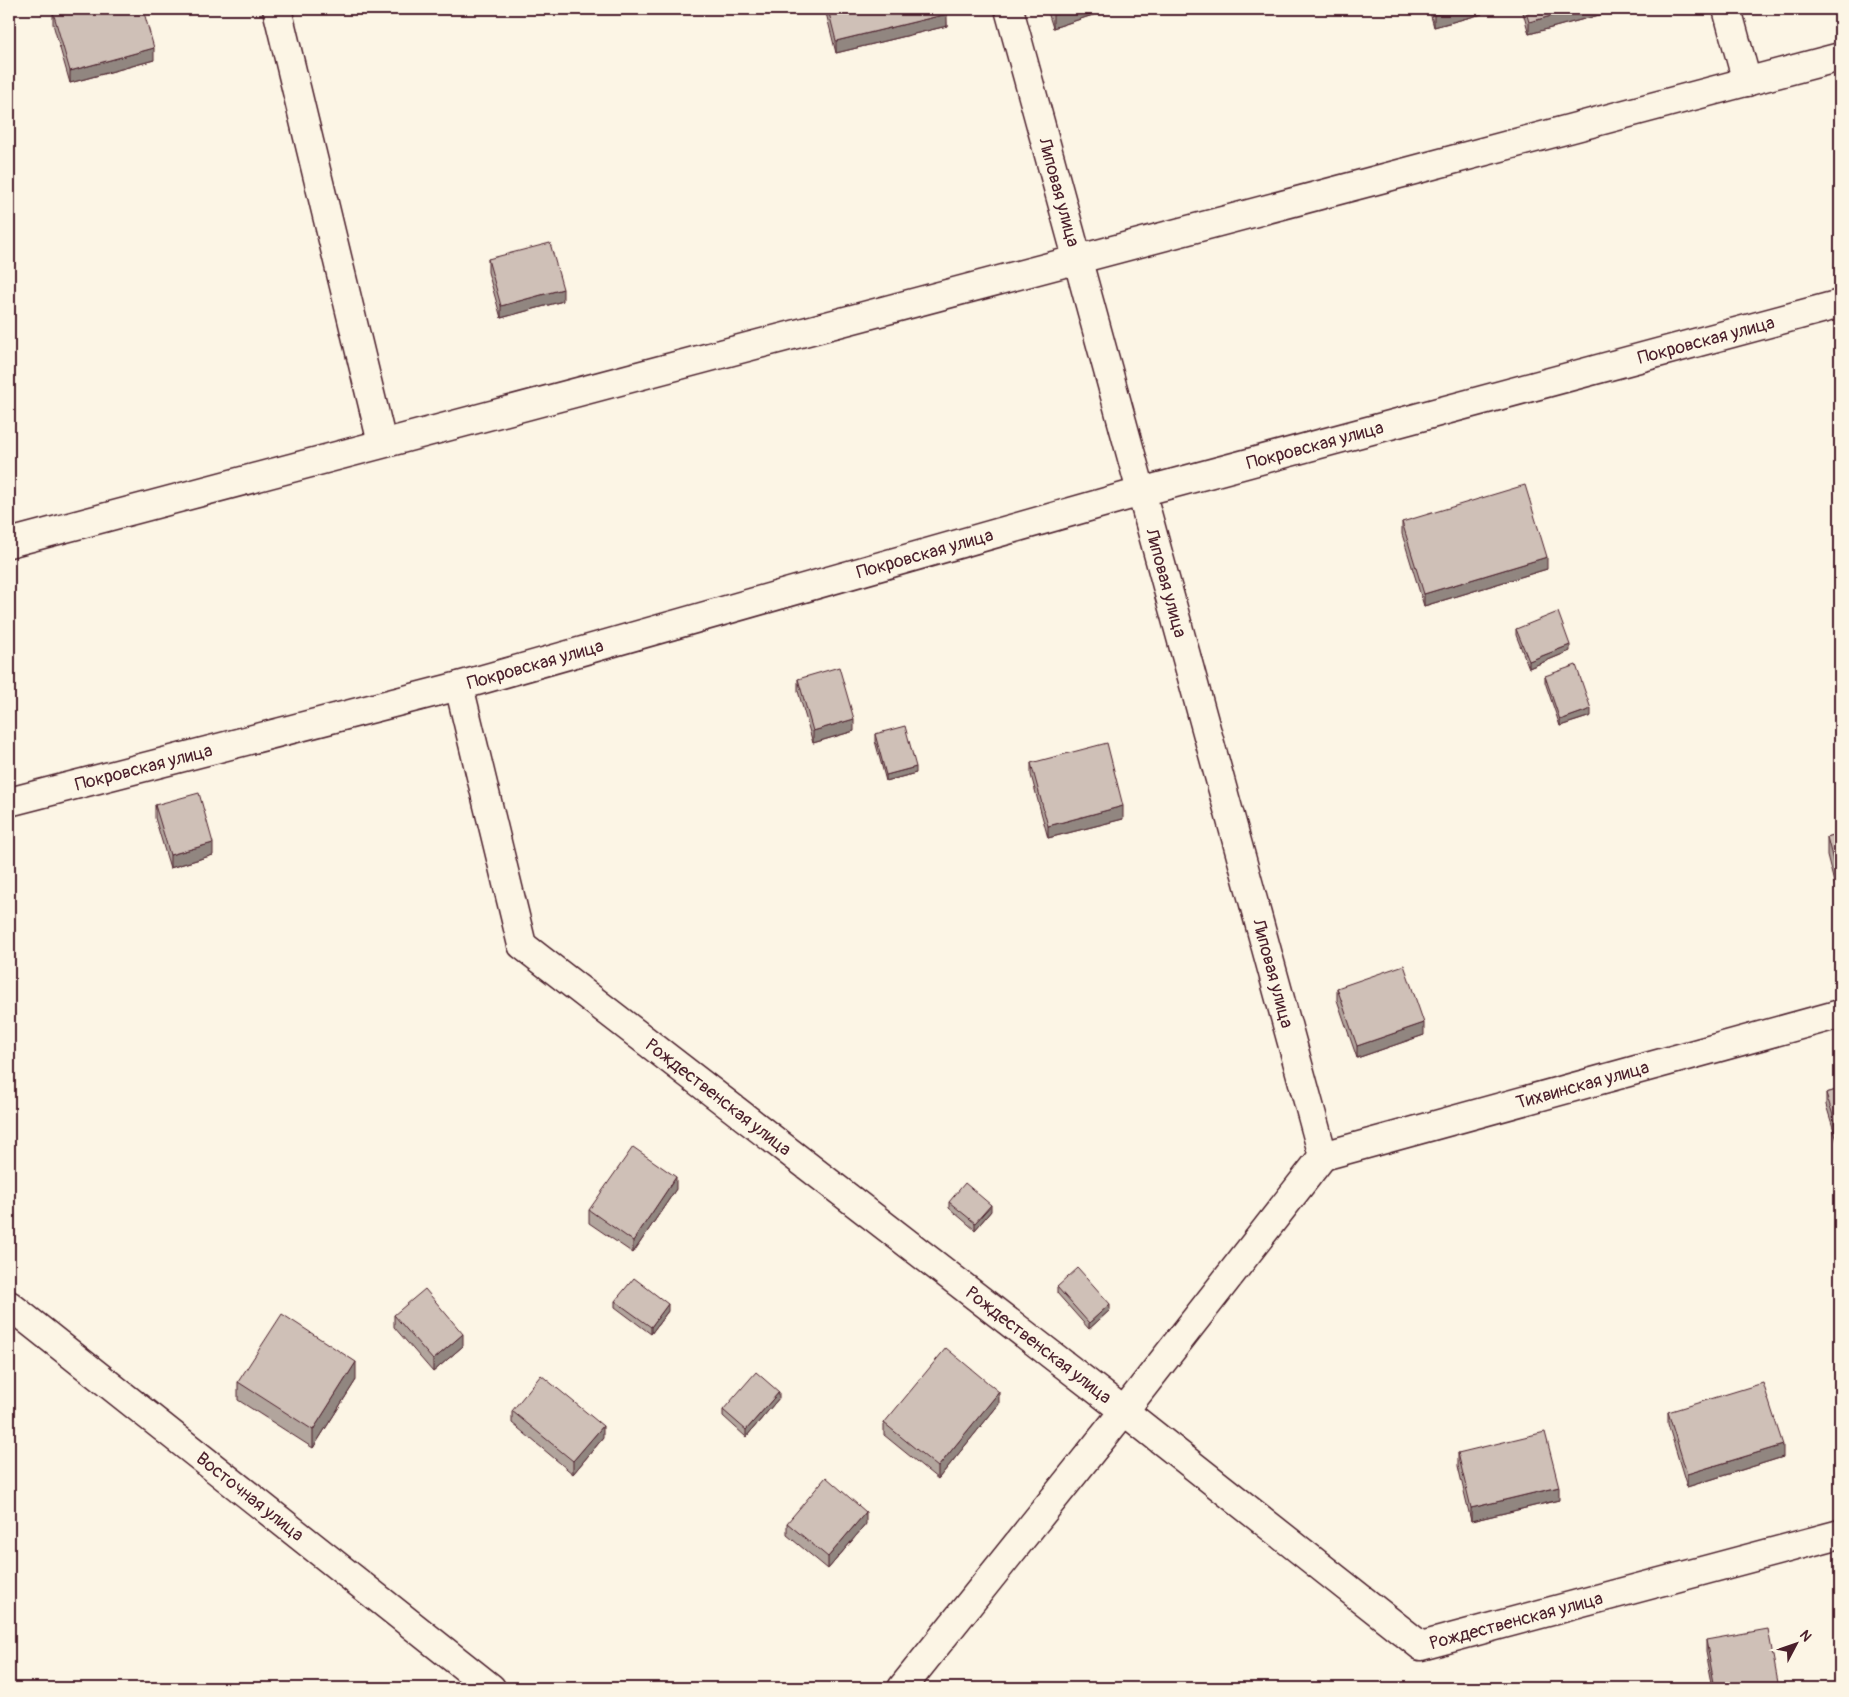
<svg xmlns="http://www.w3.org/2000/svg" width="1849" height="1697" viewBox="0 0 1849 1697" font-family="Pangolin,sans-serif">
	<style>
		.lines { fill: none; stroke-linecap: round; stroke-linejoin: round }
		.minor-casing { stroke: #4a1f2b; stroke-width: 31 }
		.minor { stroke: #fcf5e5; stroke-width: 28 }
		.wall { fill: #b2a59d; stroke: #4a1f2b }
		.shaded-wall { fill: #918680; stroke: #4a1f2b }
		.building { fill: #cfc0b7; stroke: #4a1f2b }
		.labels { text-anchor: middle; dominant-baseline: central; stroke-width: 4; stroke-linejoin: round; paint-order: stroke }
		.street-label { font-size: 18px; fill: #4a1f2b; stroke: #fcf5e5 }
	</style>
	<rect width="100%" height="100%" fill="#fcf5e5"/>
	<filter id="ink" filterUnits="userSpaceOnUse"><feTurbulence type="fractalNoise" baseFrequency=".02" numOctaves="2"/><feDisplacementMap in="SourceGraphic" scale="10" xChannelSelector="R" yChannelSelector="G"/><feConvolveMatrix kernelMatrix="1 2 1 2 8 2 1 2 1" color-interpolation-filters="sRGB"/></filter>
	<g filter="url(#ink)">
		<g class="lines">
			<defs>
				<g id="minor">
					<path d="M277,9l105,434"/>
					<path id="s1" d="M1009,9l314,1147"/>
					<path d="M1727,9l20,73"/>
					<path d="M9,543l1831,-486"/>
					<path id="s2" d="M459,686l63,259 602,466 297,235 419,-112"/>
					<path id="s3" d="M9,802l450,-116 682,-194 699,-188"/>
					<path id="s4" d="M1323,1156l517,-142"/>
					<path id="s5" d="M9,1305l482,383"/>
					<path d="M902,1688l222,-277 199,-255"/>
				</g>
			</defs>
			<use href="#minor" class="minor-casing"/>
			<use href="#minor" class="minor"/>
		</g>
		<g class="wall">
			<path d="M825,9h121l1,17 -111,27z"/>
			<path d="M1047,9h64l-58,19z"/>
			<path d="M1429,9h53v5l-48,13z"/>
			<path d="M1522,9h88v3l-81,22z"/>
			<path d="M53,12l101,48 -84,23 -17,-59z"/>
			<path d="M488,259l75,42 -62,17 -13,-46z"/>
			<path d="M1402,522l145,47 -123,37 -22,-72z"/>
			<path d="M1516,629l54,22 -41,17 -13,-33z"/>
			<path d="M1545,676l46,40 -31,10 -15,-44z"/>
			<path d="M798,679l56,52 -41,12 -15,-52z"/>
			<path d="M875,734l41,39 -30,8 -11,-40z"/>
			<path d="M1031,763l92,56 -75,19 -17,-63z"/>
			<path d="M155,805l58,50 -43,13 -15,-50z"/>
			<path d="M1840,833v73l-13,-51v-18z"/>
			<path d="M1337,988l87,47 -67,23 -20,-58z"/>
			<path d="M1840,1089v61l-14,-45v-12z"/>
			<path d="M676,1189l-43,64 -44,-30v-13z"/>
			<path d="M949,1202l42,9 -16,19 -26,-22z"/>
			<path d="M1057,1287l53,23 -21,19 -32,-36z"/>
			<path d="M615,1301l53,10 -17,23 -36,-27z"/>
			<path d="M394,1315l69,31 -30,26 -39,-45z"/>
			<path d="M356,1380l-43,68 -75,-48v-18z"/>
			<path d="M779,1398l-33,39 -23,-21v-6z"/>
			<path d="M999,1404l-61,75 -54,-44v-12z"/>
			<path d="M512,1411l91,27 -30,36 -61,-51z"/>
			<path d="M1668,1412l115,45 -96,30 -19,-63z"/>
			<path d="M1458,1453l101,47 -88,21 -13,-55z"/>
			<path d="M787,1523l79,1 -38,45 -41,-34z"/>
			<path d="M1706,1640l73,48h-66l-7,-36z"/>
		</g>
		<g class="shaded-wall">
			<path d="M1073,9h38l-58,19v-13z"/>
			<path d="M1456,9h26v5l-48,13v-12z"/>
			<path d="M1577,9h33v3l-81,22v-12z"/>
			<path d="M947,14v12l-111,27v-12z"/>
			<path d="M154,48v12l-84,23v-12z"/>
			<path d="M563,289v12l-62,17v-12z"/>
			<path d="M1547,557v12l-123,37v-12z"/>
			<path d="M1570,645v6l-41,17v-7z"/>
			<path d="M1591,709v7l-31,10v-6z"/>
			<path d="M854,719v12l-41,12v-12z"/>
			<path d="M916,767v6l-30,8v-6z"/>
			<path d="M1123,806v13l-75,19v-12z"/>
			<path d="M213,843v12l-43,13v-13z"/>
			<path d="M13,895v6l-4,2v-6z"/>
			<path d="M1424,1023v12l-67,23v-12z"/>
			<path d="M676,1177v12l-43,64v-12z"/>
			<path d="M991,1205v6l-16,19v-7z"/>
			<path d="M668,1304v7l-17,23v-7z"/>
			<path d="M1110,1304v6l-21,19v-6z"/>
			<path d="M463,1334v12l-30,26v-12z"/>
			<path d="M356,1362v18l-43,68v-18z"/>
			<path d="M779,1392v6l-33,39v-7z"/>
			<path d="M999,1392v12l-61,75v-12z"/>
			<path d="M603,1426v12l-30,36v-13z"/>
			<path d="M1783,1445v12l-96,30v-13z"/>
			<path d="M1559,1487v13l-88,21v-13z"/>
			<path d="M866,1512v12l-38,45v-12z"/>
		</g>
		<g class="building">
			<path d="M65,9h78l11,39 -84,23 -17,-59z"/>
			<path d="M828,9h118l1,5 -111,27z"/>
			<path d="M1051,9h22l-20,6z"/>
			<path d="M1432,9h24l-22,6z"/>
			<path d="M1525,9h52l-48,13z"/>
			<path d="M550,243l13,46 -62,17 -13,-47z"/>
			<path d="M1525,485l22,72 -123,37 -22,-72z"/>
			<path d="M1558,612l12,33 -41,16 -13,-32z"/>
			<path d="M1576,665l15,44 -31,11 -15,-44z"/>
			<path d="M839,667l15,52 -41,12 -15,-52z"/>
			<path d="M905,726l11,41 -30,8 -11,-41z"/>
			<path d="M1107,743l16,63 -75,20 -17,-63z"/>
			<path d="M199,793l14,50 -43,12 -15,-50z"/>
			<path d="M1840,833v55l-13,-51z"/>
			<path d="M9,885l4,10 -4,2z"/>
			<path d="M1404,965l20,58 -67,23 -20,-58z"/>
			<path d="M1840,1089v49l-14,-45z"/>
			<path d="M633,1147l43,30 -43,64 -44,-31z"/>
			<path d="M965,1183l26,22 -16,18 -26,-21z"/>
			<path d="M1078,1268l32,36 -21,19 -32,-36z"/>
			<path d="M634,1278l34,26 -17,23 -36,-26z"/>
			<path d="M425,1289l38,45 -30,26 -39,-45z"/>
			<path d="M282,1314l74,48 -43,68 -75,-48z"/>
			<path d="M946,1348l53,44 -61,75 -54,-44z"/>
			<path d="M756,1372l23,20 -33,38 -23,-20z"/>
			<path d="M541,1375l62,51 -30,35 -61,-50z"/>
			<path d="M1763,1383l20,62 -96,29 -19,-62z"/>
			<path d="M1545,1432l14,55 -88,21 -13,-55z"/>
			<path d="M826,1477l40,35 -38,45 -41,-34z"/>
			<path d="M1768,1629l11,59h-64l-9,-48z"/>
		</g>
	</g>
	<g class="labels">
		<g class="street-label">
			<text stroke="none"><textPath href="#s1" startOffset="190">Липовая улица</textPath></text>
			<text stroke="none"><textPath href="#s3" startOffset="1759">Покровская улица</textPath></text>
			<text stroke="none"><textPath href="#s3" startOffset="1354">Покровская улица</textPath></text>
			<text stroke="none"><textPath href="#s3" startOffset="949">Покровская улица</textPath></text>
			<text stroke="none"><textPath href="#s1" startOffset="595">Липовая улица</textPath></text>
			<text stroke="none"><textPath href="#s3" startOffset="544">Покровская улица</textPath></text>
			<text stroke="none"><textPath href="#s3" startOffset="139">Покровская улица</textPath></text>
			<text stroke="none"><textPath href="#s1" startOffset="1000">Липовая улица</textPath></text>
			<text stroke="none"><textPath href="#s4" startOffset="269">Тихвинская улица</textPath></text>
			<text stroke="none"><textPath href="#s2" startOffset="515">Рождественская улица</textPath></text>
			<text stroke="none"><textPath href="#s2" startOffset="920">Рождественская улица</textPath></text>
			<text stroke="none"><textPath href="#s5" startOffset="308">Восточная улица</textPath></text>
			<text stroke="none"><textPath href="#s2" startOffset="1505">Рождественская улица</textPath></text>
		</g>
	</g>
	<rect width="1849" height="1697" fill="none" stroke="#fcf5e5" stroke-width="30"/>
	<rect x="15" y="15" width="1819" height="1667" fill="none" stroke="#4a1f2b" stroke-width="2" filter="url(#ink)"/>
	<g transform="translate(1796 1644) rotate(49)" stroke="#fcf5e5" stroke-width="4" paint-order="stroke">
	<path d="M0-4L9 19L0 12L-9 19Z" fill="#4a1f2b"/>
	<text y="-8" font-size="14" font-weight="bold" text-anchor="middle" fill="#4a1f2b">N</text>
	</g>
</svg>
